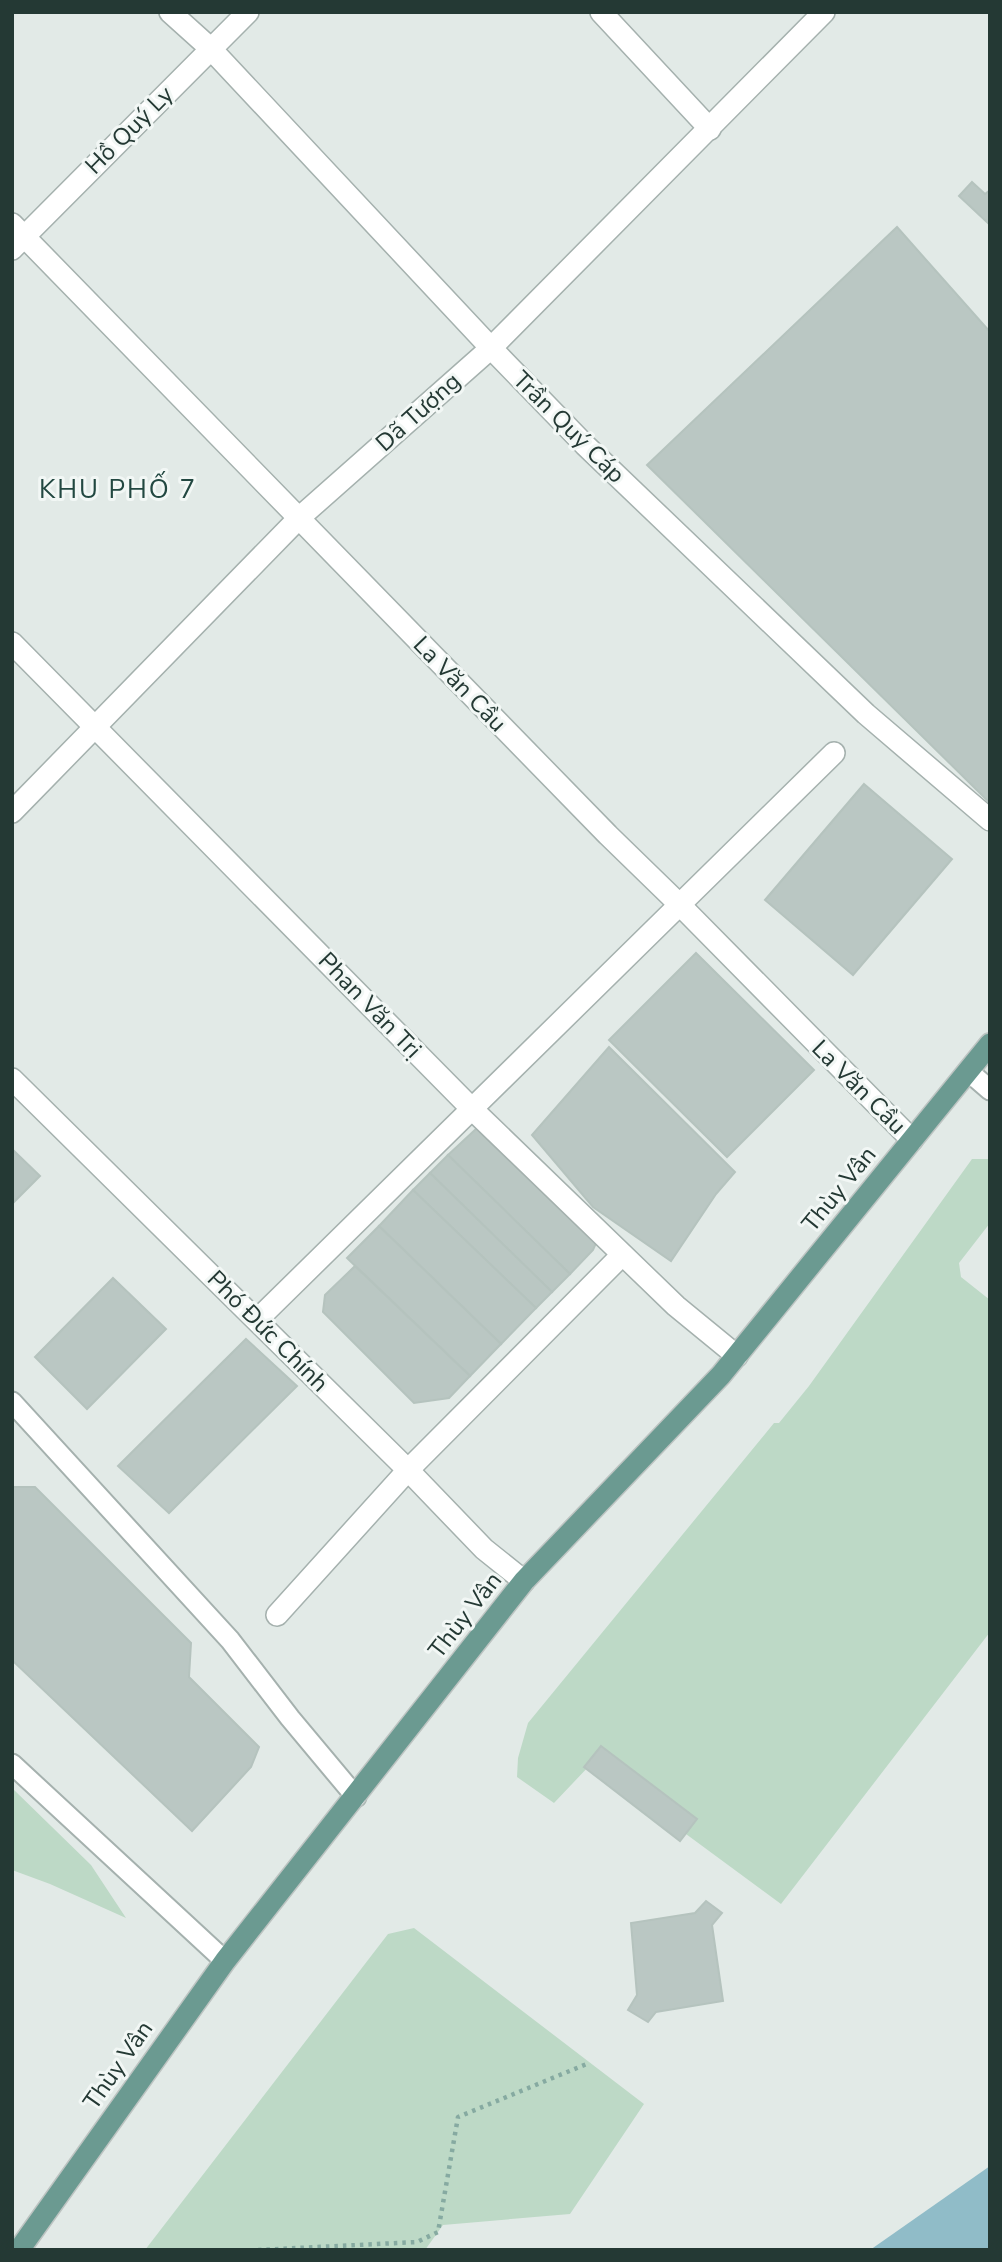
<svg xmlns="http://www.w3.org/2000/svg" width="1002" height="2262" viewBox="0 0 1002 2262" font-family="'Nunito Sans',sans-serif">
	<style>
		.green { fill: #bdd9c6 }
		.water { fill: #90bcc8 }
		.building { fill: #bac7c3; stroke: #b5c3be; stroke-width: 2 }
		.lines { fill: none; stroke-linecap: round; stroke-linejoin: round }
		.lane-casing { stroke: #a5b1ae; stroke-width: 23 }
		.street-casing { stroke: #a5b1ae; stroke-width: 24 }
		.primary-casing { stroke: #bdc4c2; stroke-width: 24 }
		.path { stroke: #86aaa1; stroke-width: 4.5; stroke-dasharray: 3.5 5; stroke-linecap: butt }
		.lane { stroke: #fff; stroke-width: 19 }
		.street { stroke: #fff; stroke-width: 21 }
		.primary { stroke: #6b9a91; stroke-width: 21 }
		.labels { text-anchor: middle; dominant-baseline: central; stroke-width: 6; stroke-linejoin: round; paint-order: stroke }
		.street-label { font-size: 24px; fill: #243934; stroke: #f2f7f5 }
		.neighbourhood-label { font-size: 26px; letter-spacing: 2px; fill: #224841; stroke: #f2f7f5 }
	</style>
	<rect width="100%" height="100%" fill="#e2eae7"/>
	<g class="green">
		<path d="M972,1159h18v64l-31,40 2,14 29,23v332l-209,272 -190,-140 -37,39 -37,-26 1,-19 10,-35 246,-300h5l30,-37z"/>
		<path d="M12,1788l79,77 35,53 -76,-34 -38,-14z"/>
		<path d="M414,1928l230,176 -74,110 -127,11 -18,25h-280l243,-316z"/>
	</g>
	<path class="water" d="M990,2166v84h-120z"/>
	<g class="building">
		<path d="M972,182l13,12 5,-4v35l-31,-29z"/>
		<path d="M897,227l93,105v471l-343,-338z"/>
		<path d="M864,784l88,75 -99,116 -88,-75z"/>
		<path d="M696,953l118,117 -87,87 -118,-117z"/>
		<path d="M609,1047l126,125 -19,22 -45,67 -78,-54 -61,-72z"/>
		<path d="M490,1116l110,118 -7,16 -23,24 -122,-119z"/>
		<path d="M12,1149l28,27 -28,28z"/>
		<path d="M448,1155l122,119 -18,18 -122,-119z"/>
		<path d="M430,1173l122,119 -16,16 -123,-118z"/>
		<path d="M413,1190l123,118 -35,36 -122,-118z"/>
		<path d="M379,1226l122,118 -31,32 -123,-118z"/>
		<path d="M355,1266l115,110 -21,22 -35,5 -91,-91 2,-17z"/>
		<path d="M113,1278l53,51 -79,80 -52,-52z"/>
		<path d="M246,1339l51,47 -128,127 -51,-47z"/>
		<path d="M12,1487h23l156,156 -2,34 70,70 -8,20 -59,64 -180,-171z"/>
		<path d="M601,1746l96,73 -17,22 -96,-74z"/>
		<path d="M706,1901l16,12 -10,12 11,76 -67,11 -8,10 -20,-12 9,-15 -6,-72 64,-10z"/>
	</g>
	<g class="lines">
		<defs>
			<g id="lane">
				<path d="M968,1071l22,19"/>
				<path d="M12,1402l218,238 60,78 66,79"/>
				<path d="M12,1764l213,197"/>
			</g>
			<g id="street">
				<path d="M170,12l40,36 281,300 94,97 281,269 124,106"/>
				<path d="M601,12l109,117"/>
				<path d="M12,224l596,611 72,70 232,235"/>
				<path d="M12,249l236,-237"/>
				<path d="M12,643l460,466 204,197 61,50"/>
				<path d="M12,812l287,-294 192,-170 333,-336"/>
				<path d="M12,1079l396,391 76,79 40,32"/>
				<path d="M257,1320l577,-567"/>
				<path d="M277,1615l131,-145 214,-215"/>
			</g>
			<path id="primary" d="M19,2250l206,-289 299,-380 197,-206 269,-331"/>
		</defs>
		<use href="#lane" class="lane-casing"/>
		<use href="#street" class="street-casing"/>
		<use href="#primary" class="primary-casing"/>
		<path class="path" d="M258,2250l159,-8 21,-10 20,-115 131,-54"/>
		<use href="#lane" class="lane"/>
		<use href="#street" class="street"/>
		<use href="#primary" class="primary"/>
	</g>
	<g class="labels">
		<g class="street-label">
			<text transform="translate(129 130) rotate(-45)">Hồ Quý Ly</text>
			<text transform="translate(418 412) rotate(-42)">Dã Tượng</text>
			<text transform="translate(569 427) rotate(45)">Trần Quý Cáp</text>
			<text transform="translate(460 684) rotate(46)">La Văn Cầu</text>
			<text transform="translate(370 1005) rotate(46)">Phan Văn Trị</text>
			<text transform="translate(859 1087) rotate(45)">La Văn Cầu</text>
			<text transform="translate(839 1189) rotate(-51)">Thùy Vân</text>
			<text transform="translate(268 1331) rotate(45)">Phó Đức Chính</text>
			<text transform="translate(465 1615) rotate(-52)">Thùy Vân</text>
			<text transform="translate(118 2065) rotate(-55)">Thùy Vân</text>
		</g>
		<g class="neighbourhood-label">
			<text x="118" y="489">KHU PHỐ 7</text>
		</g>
	</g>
	<rect width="1002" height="2262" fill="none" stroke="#243934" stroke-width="28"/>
</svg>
